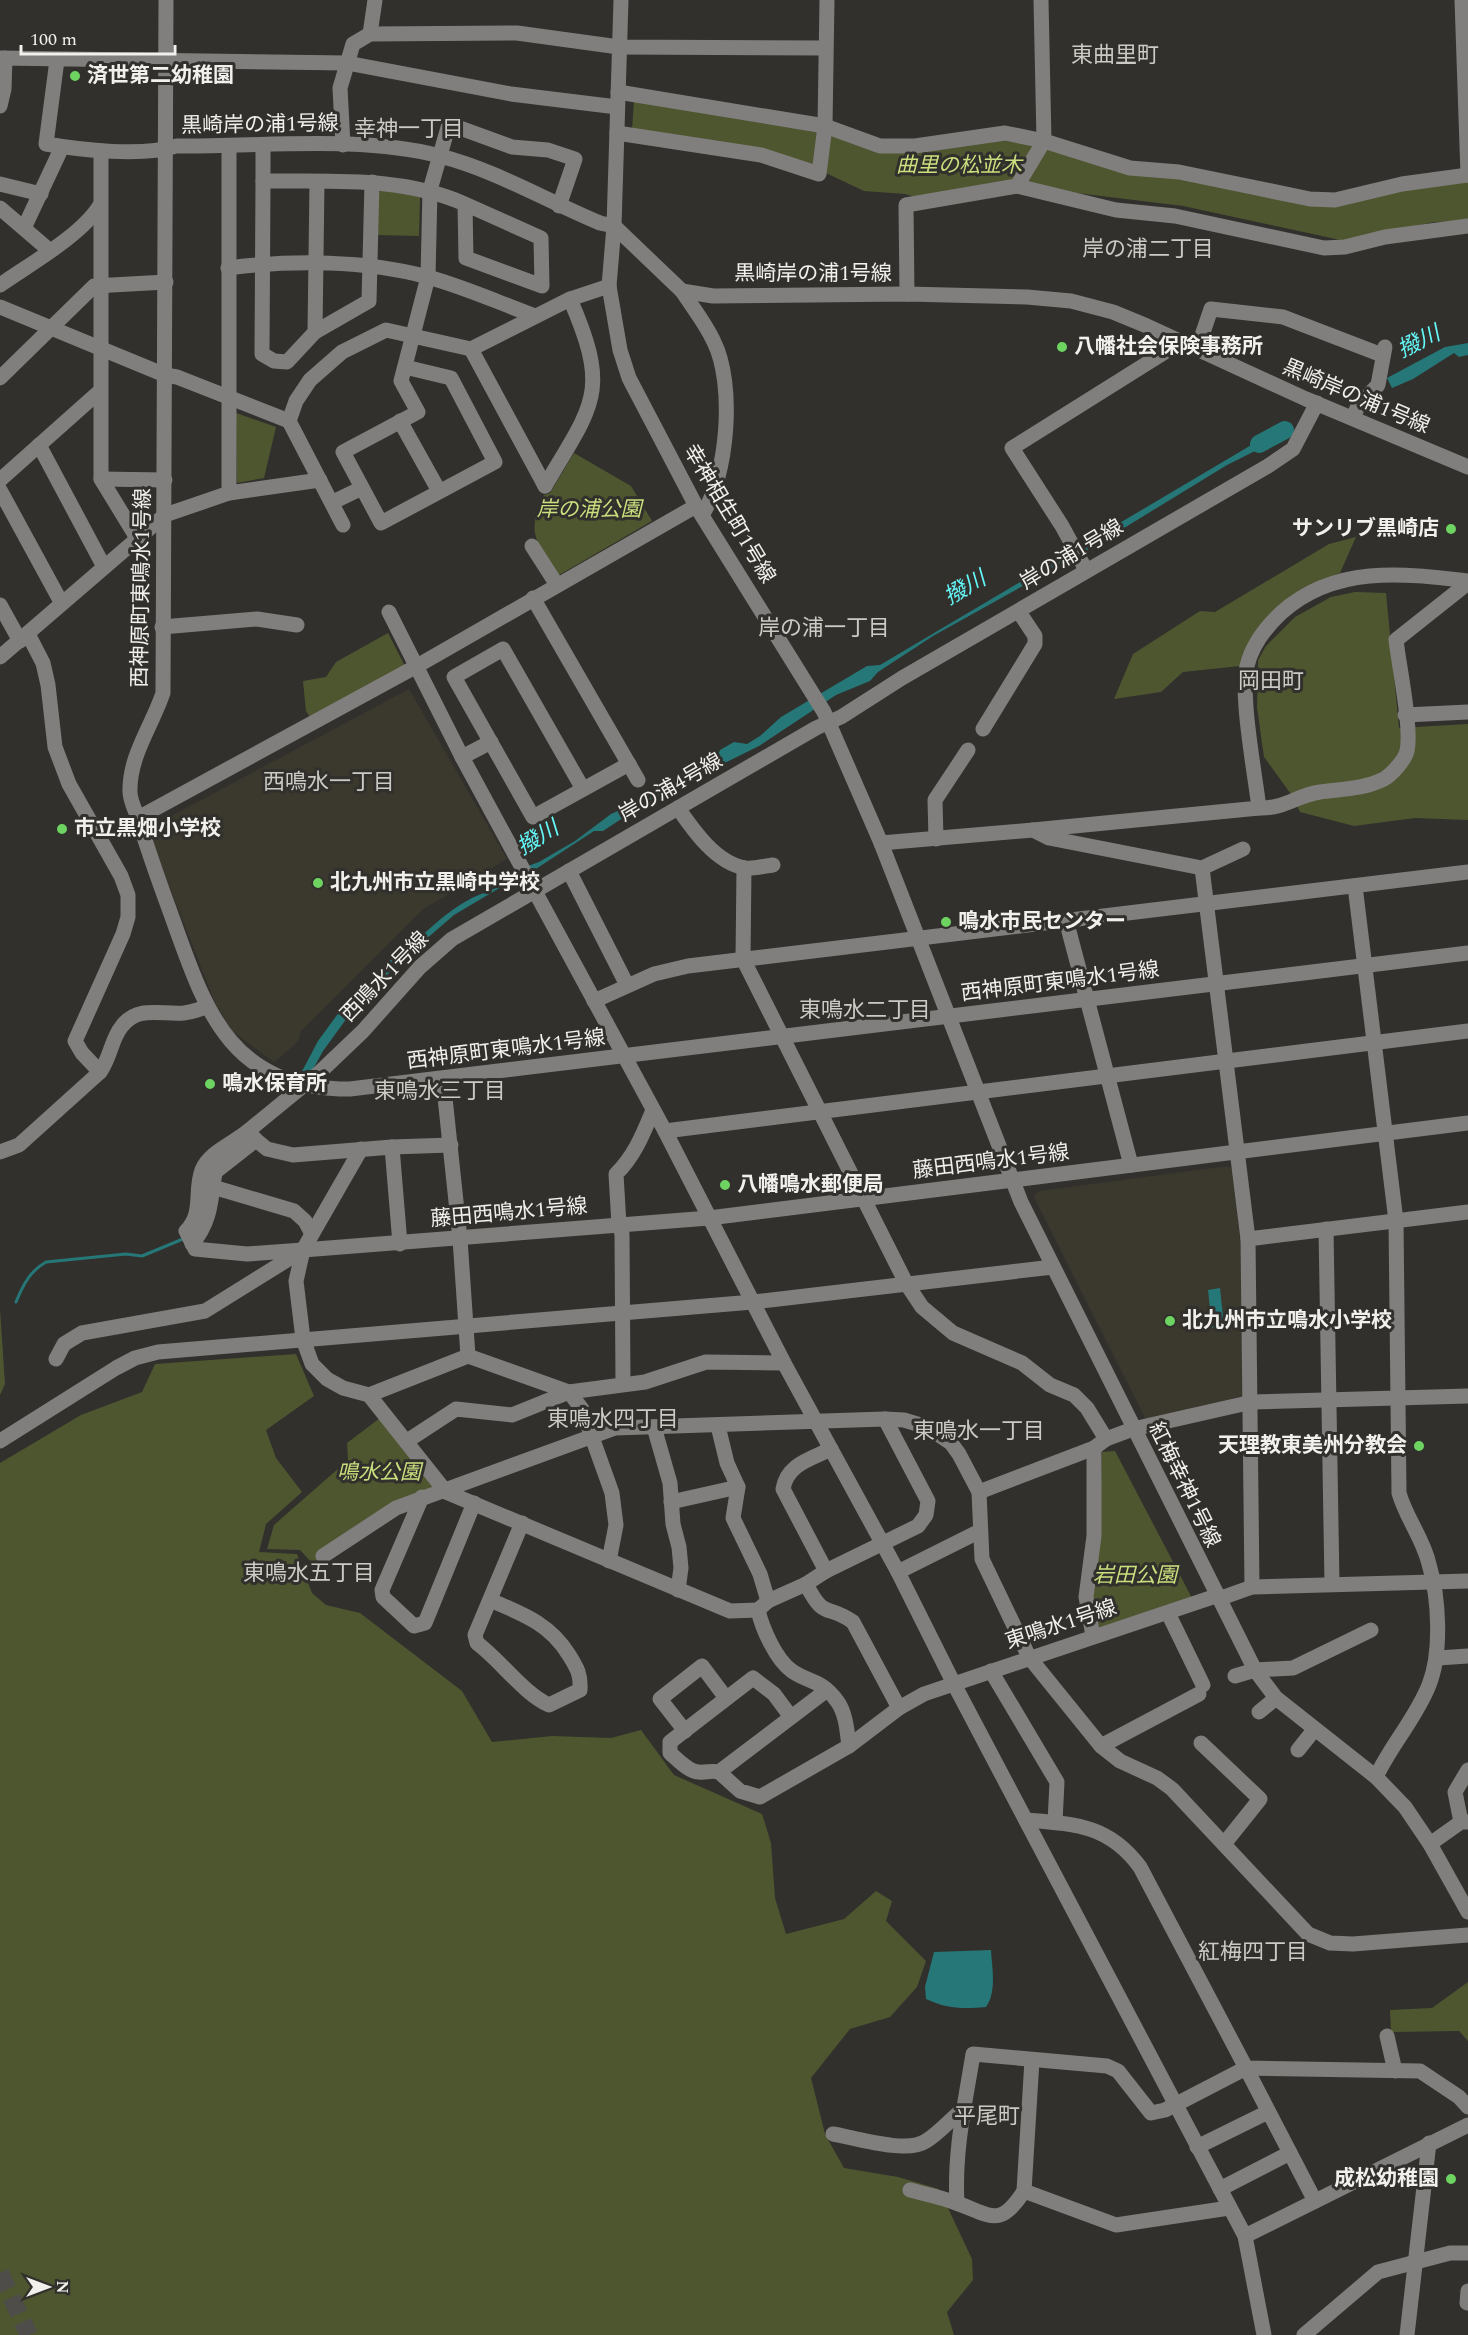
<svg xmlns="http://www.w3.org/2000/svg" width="1468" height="2335" viewBox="0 0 1468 2335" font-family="Spectral,'Noto Sans JP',serif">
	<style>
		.built { fill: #3b382e }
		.green { fill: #4e5630 }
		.water { fill: #267778 }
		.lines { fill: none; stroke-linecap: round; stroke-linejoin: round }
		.stream { stroke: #267778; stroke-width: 3 }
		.river { stroke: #267778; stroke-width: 18 }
		.highway-tunnel { stroke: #4e4d49; stroke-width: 18; stroke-dasharray: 18 9; stroke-linecap: butt }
		.minor { stroke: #817f7e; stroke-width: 15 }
		.poi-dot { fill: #6dd361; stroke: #31302c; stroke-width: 2 }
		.labels { text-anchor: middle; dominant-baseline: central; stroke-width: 6; stroke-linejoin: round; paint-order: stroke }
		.poi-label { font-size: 21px; font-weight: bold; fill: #f1f0ed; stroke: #31302c; text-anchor: start }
		.street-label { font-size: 21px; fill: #f1f0ed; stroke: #31302c }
		.park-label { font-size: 21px; font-style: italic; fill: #cadf7e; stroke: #31302c }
		.neighbourhood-label { font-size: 22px; fill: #cbcac4; stroke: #31302c }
		.water-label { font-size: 22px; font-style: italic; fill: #64f8f9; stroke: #31302c }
	</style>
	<rect width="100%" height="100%" fill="#31302c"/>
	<g class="built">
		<path d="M409,689l98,170 -85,51 -121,121 -3,11 -24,20 -42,-31 -17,-28 -68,-174z"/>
		<path d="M1228,1166l4,3 9,81 4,142 -3,4 -96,24 -112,-223 5,-6z"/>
	</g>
	<g class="green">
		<path d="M634,100l182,27 63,23 125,-13 320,69 78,-17 66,-8v40l-34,1 -89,19 -162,-35 -131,-16 -140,6 -7,-2 -41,-3 -53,-25 -179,-35z"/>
		<path d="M383,188l34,5 3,5 -1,38 -42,-1 1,-42z"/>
		<path d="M236,413l40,14 -12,51 -27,5z"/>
		<path d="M574,453l57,33 21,35 -93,54c-22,-32 -34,-41 -15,-80l6,-2z"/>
		<path d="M1356,537l-16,36 -27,11 -73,82 -57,6 -22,20 -47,7 19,-45 67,-43 15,1 114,-68z"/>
		<path d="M1355,592l31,1 13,135 69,-4v96l-53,-2 -61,8 -54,-14 -7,-15 -29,-40 -7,-50 1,-47 8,-14 29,-29 36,-20z"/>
		<path d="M388,633l18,35 -96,49 -4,-6 -3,-30 23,-4 10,-15z"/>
		<path d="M0,1309l5,75 -5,11z"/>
		<path d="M296,1354l18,42 -48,34 10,28 26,34 -36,32 -7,28 38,2 15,39 14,12 34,8 102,78 30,51 60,-6 59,2 30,-8 33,45 88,39 9,29 4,55 11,36 58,-15 32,-28 16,10 -6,20 40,40 -9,26 -27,30 -40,12 -39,49 14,56 19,34 54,9 41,12 33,70 1,21 -26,32 7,23h-954v-872l81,-48 61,-23 13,-28z"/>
		<path d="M380,1418l54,68 -113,67 -7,12 -14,-15 -33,-1 7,-24 74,-65 -1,-17z"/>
		<path d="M1115,1451l78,149 -93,30 -7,-30 6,-56 3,-92z"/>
		<path d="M1468,1982v59l-9,-10 -68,1 -1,-22 42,-2z"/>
	</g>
	<g class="water">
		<path d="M1468,343v12l-9,2 -5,-4 -41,26 -21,9 -5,-10 58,-31z"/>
		<path d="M1280,428l3,9 -56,28 -134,82 -160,89 -55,36 -8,9 -34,14 -77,51 -109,54 -47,31h-9l-75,49h-6l-59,35 -51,44 -8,4 -10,16 -38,39 -24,33 -17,31 -8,-3 20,-38 19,-26 41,-38 14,-19 10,-4c22,-20 43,-42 70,-56 13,-7 38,-12 42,-27l25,-9 36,-21 36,-27 47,-21 28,-22 12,-1 18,-9 4,-11 14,-8 13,2 13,-8 21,-19 86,-51 13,-1z"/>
		<path d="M1220,1288l4,38 -12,2 -4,-38z"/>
		<path d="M991,1950c1,18 6,42 -5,57 -23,2 -39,2 -60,-8l-1,-12 9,-35z"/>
	</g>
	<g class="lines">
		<path class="stream" d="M16,1302c7,-17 14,-31 30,-40l80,-8 16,2 41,-17"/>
		<path class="river" d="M1259,444l26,-14"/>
		<path class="highway-tunnel" d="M0,2273l29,62"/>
		<g class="minor">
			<path d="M166,0l-3,693c-11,33 -34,63 -33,99 0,8 5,18 8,26 8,26 17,52 26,77 38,102 56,194 186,194l1118,-136"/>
			<path d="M621,0l-7,226 -5,60 11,64 9,28 67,128 128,206 57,131 140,359 234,468 21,28 100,79 29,30 25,37 38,68"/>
			<path d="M1462,0l6,175"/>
			<path d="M370,34l5,-34"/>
			<path d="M0,58l347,5 164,31 106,13"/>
			<path d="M57,60l-11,84c35,6 97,13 130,2 83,1 184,-11 264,10 55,14 107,45 160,67l14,3 68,65 31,5 194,-2 120,3 44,4 42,11 34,14 159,73 162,68"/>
			<path d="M618,92l207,34 55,20h35l90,-13 39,8 86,27 49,4 131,27 25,1 67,-16 66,-9"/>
			<path d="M0,106l4,-17 1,-31"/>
			<path d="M617,133l144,22 58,19 6,-48 2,-126"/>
			<path d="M263,145v36c69,1 138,-5 202,23l76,34 1,48 -76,-28 -1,-54"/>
			<path d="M343,145l-3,-57 13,-44 17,-10 147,-1 102,14 206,1"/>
			<path d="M229,146v347"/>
			<path d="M101,151v328l36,59"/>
			<path d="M263,181l-1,173 12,7 13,1 28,-30 2,-150"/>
			<path d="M0,184l41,10"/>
			<path d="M1017,186l99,24 59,6 149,32 21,-1 40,-10 83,-11"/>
			<path d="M0,208l49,42"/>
			<path d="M24,228l38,-81"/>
			<path d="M228,268c63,-8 138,-8 200,9 36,10 72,26 107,39"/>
			<path d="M0,285c30,-21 82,-50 100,-80"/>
			<path d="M682,291c11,17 24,33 32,51 21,42 14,134 -12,173"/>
			<path d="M907,294l-1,-89 111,-19 27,-45 -3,-141"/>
			<path d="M0,307l165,68 12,2 112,44"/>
			<path d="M315,332l54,-31 3,-119"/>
			<path d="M1198,347l13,-38 72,8 99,38"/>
			<path d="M471,349l74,137"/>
			<path d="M405,367l46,11 44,84 -114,61 -38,-71 75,-40 -17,-31 27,-104 2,-87 19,-66 63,23 36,3 27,9 -16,47"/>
			<path d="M0,378l94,-92 72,-4"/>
			<path d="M1353,418l5,-12 20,-21 7,-38"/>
			<path d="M400,421l39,70"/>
			<path d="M39,445l64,120"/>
			<path d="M101,479l64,1"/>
			<path d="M0,480l100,-89"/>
			<path d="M545,486c48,-82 66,-93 25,-187"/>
			<path d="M0,490l61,112"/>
			<path d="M333,502l29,-14"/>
			<path d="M343,525l-54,-104 7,-20 14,-21 32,-28 44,-22 85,19 99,-50 39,-13"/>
			<path d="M532,546l25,39"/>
			<path d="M1086,570l-24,-44 -50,-78 169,-106"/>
			<path d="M533,598l105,182"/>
			<path d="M0,605l20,36"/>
			<path d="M389,612l73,145 203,374 119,232 114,209 56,112 291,552 223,-111"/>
			<path d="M162,627l95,-8 40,6"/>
			<path d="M28,634l15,29 5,22 7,62 14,37 52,92 7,19v22l-5,17 -48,107 7,12 18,19"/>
			<path d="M0,657l165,-142 64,-22 91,-13"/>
			<path d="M1405,715l63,-3"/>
			<path d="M983,729l52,-85v-8l-16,-24"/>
			<path d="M462,757l29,-15"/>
			<path d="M583,789l-80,-140 -49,28 79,140 96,-53"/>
			<path d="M678,808c15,22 38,55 67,60 8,1 20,-2 28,-3"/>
			<path d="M1259,808c26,1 38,-13 61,-16 22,-3 44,-3 64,-13 8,-5 21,-19 23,-28 5,-23 -8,-85 -11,-111l72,-57"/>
			<path d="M138,818l279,-152 279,-160"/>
			<path d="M1033,830l226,-22c-4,-34 -19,-112 -12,-142 5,-21 18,-38 34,-53 53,-48 121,-40 187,-32"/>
			<path d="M936,839l-1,-39 33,-50"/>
			<path d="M881,843l152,-13 16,8 153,30 46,371 4,348"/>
			<path d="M744,868l-1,91 163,324 16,24 31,26 69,30 28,22 24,10 13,13 19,31"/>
			<path d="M1202,868l41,-19"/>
			<path d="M569,871l58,114"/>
			<path d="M1355,886l41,335 3,272c7,25 24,45 30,71 10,34 13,88 0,121 -13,33 -38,60 -53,92"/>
			<path d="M1066,920l65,245"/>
			<path d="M594,1001l60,-27 34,-8 780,-94"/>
			<path d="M443,1079l17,160 8,117 101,36 13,17 30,84 4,32 -7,36"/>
			<path d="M248,1131c-14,12 -39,21 -46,39 -8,21 2,43 -16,61l9,18 52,5 56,-4 -7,31 7,58 9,25 15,15 16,9 26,7 77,97 284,119 28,-1c4,18 18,50 34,61 17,12 29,8 45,30 9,12 10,30 12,45"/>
			<path d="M665,1131l803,-100"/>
			<path d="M256,1140l11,9 26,6 99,-8 59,-2"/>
			<path d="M392,1147l8,97"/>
			<path d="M0,1152l19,-7 81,-73c11,-15 11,-33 22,-46 16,-21 40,-11 62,-13 8,-1 16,-4 23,-6"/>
			<path d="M213,1187l81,24 11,10 7,13"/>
			<path d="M1326,1229l6,355"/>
			<path d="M1248,1239l220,-27"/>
			<path d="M192,1244c19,-22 19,-45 23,-72l41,-32 -8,-9 72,-59 43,-41 57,-64 32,-28 364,-211 25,-11 61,-39 366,-212 25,-17 24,-46"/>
			<path d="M303,1250l406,-32 759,-95"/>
			<path d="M56,1359l8,-15 18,-11 123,-22 98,-61 58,-101"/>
			<path d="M623,1383l-1,-149 -3,-9 -3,-51c19,-19 27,-40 37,-64"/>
			<path d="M369,1395l99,-39"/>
			<path d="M718,1426l9,37 11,24 -5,31 27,56 8,27"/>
			<path d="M654,1427l16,56 3,41 6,23 2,21 -3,22"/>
			<path d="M0,1441l116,-73 19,-10 23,-6 595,-50 300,-35"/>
			<path d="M407,1441l49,-32 56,6 57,-23 76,-10 61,-20 78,1"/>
			<path d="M979,1492l115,-44 12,-9 27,-10 119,-27 216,-6"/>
			<path d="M422,1497l-40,93 1,7 31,29 11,-3 49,-120"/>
			<path d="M671,1502l67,-15"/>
			<path d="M323,1556l73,-48 219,-80 270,-9 19,1 23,7 24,16 8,11 20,38 3,67 47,98 72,89 19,15 37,17 15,11 136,145 22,9 23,1 115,-9"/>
			<path d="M826,1571l-43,-82c4,-25 28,-30 48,-40"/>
			<path d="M898,1572l82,-41"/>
			<path d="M806,1584c19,37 20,19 47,38l46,86"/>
			<path d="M490,1600c33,14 60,24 79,55 8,13 12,19 11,35l-31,15c-26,-12 -48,-44 -72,-62l-2,-8 47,-112"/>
			<path d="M758,1610l10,-9 38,-17 20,-13 92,-45 8,-11 2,-14 -43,-82"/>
			<path d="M1168,1613l35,72"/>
			<path d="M1093,1636l-7,-39 8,-61v-88"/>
			<path d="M1438,1658l30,-2"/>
			<path d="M991,1671l66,111 -2,40"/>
			<path d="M1235,1676l20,-6 38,-2 78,-38"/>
			<path d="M827,1690l-108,82 21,19 20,6 89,-51 50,-38 25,-14 292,-98 8,1 28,-10 216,-6"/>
			<path d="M1259,1712l17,-14"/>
			<path d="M685,1731l-25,-32 42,-33 24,32"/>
			<path d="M1201,1743l59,56 -36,45"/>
			<path d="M1101,1746l98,-52"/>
			<path d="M1298,1750l16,-20"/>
			<path d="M719,1772c-8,-2 -13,1 -20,0 -10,0 -22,-13 -29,-19v-11l83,-64 21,16 17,23"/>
			<path d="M1026,1820c50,4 83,5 114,47l106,201 174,3 39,26 9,10"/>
			<path d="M1461,1822l-6,-30 13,-22"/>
			<path d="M1430,1844l31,-22h7"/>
			<path d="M1387,2036l8,35"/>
			<path d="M833,2134c23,4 74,20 93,7 13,-8 24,-21 36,-31"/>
			<path d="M1197,2147l71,-35"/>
			<path d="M1220,2189l70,-36"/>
			<path d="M910,2190c15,4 31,7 46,13 34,11 43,27 68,-12l92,34 113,-17"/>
			<path d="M1024,2191l8,-131"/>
			<path d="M957,2203c-3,-52 8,-99 16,-149l134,12 11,5 33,42 14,-3 81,-42 69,133"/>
			<path d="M1245,2236l19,99"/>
			<path d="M1467,2303l1,-12"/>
			<path d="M1304,2335l74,-63 72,-19h18"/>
			<path d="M1407,2335l22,-192"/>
		</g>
	</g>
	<g class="poi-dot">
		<circle cx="75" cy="76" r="6"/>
		<circle cx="1062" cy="347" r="6"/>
		<circle cx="1451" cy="529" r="6"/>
		<circle cx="62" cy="829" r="6"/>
		<circle cx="318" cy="883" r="6"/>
		<circle cx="946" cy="922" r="6"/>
		<circle cx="210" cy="1084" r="6"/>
		<circle cx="725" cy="1185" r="6"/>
		<circle cx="1170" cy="1321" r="6"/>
		<circle cx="1419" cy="1446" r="6"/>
		<circle cx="1451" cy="2179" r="6"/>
	</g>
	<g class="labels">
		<g class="poi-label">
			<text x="87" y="76">済世第二幼稚園</text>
			<text x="1074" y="347">八幡社会保険事務所</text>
			<text x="1439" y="529" text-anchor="end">サンリブ黒崎店</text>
			<text x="74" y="829">市立黒畑小学校</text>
			<text x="330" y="883">北九州市立黒崎中学校</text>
			<text x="958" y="922">鳴水市民センター</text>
			<text x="222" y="1084">鳴水保育所</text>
			<text x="737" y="1185">八幡鳴水郵便局</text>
			<text x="1182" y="1321">北九州市立鳴水小学校</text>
			<text x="1407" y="1446" text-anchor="end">天理教東美州分教会</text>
			<text x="1439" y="2179" text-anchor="end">成松幼稚園</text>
		</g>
		<g class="street-label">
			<text transform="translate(260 125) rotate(-1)">黒崎岸の浦1号線</text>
			<text x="813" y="274">黒崎岸の浦1号線</text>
			<text transform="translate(1356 397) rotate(23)">黒崎岸の浦1号線</text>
			<text transform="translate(729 514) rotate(59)">幸神相生町1号線</text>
			<text transform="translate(1072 555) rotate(-31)">岸の浦1号線</text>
			<text transform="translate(142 588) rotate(-89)">西神原町東鳴水1号線</text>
			<text transform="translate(671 788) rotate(-30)">岸の浦4号線</text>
			<text transform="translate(385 977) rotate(-46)">西鳴水1号線</text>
			<text transform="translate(1060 982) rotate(-7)">西神原町東鳴水1号線</text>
			<text transform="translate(506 1050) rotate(-7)">西神原町東鳴水1号線</text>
			<text transform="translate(991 1162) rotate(-7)">藤田西鳴水1号線</text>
			<text transform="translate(509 1213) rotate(-5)">藤田西鳴水1号線</text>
			<text transform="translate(1184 1485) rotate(64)">紅梅幸神1号線</text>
			<text transform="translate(1061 1625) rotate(-18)">東鳴水1号線</text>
		</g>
		<g class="park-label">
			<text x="959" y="166">曲里の松並木</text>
			<text x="589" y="510">岸の浦公園</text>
			<text x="379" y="1473">鳴水公園</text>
			<text x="1135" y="1576">岩田公園</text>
		</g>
		<g class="neighbourhood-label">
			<text x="1115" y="55">東曲里町</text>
			<text x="409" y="129">幸神一丁目</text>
			<text x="1148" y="249">岸の浦二丁目</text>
			<text x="824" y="628">岸の浦一丁目</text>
			<text x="1271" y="681">岡田町</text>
			<text x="329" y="782">西鳴水一丁目</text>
			<text x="865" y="1010">東鳴水二丁目</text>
			<text x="440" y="1091">東鳴水三丁目</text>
			<text x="613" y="1419">東鳴水四丁目</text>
			<text x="979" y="1431">東鳴水一丁目</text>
			<text x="309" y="1573">東鳴水五丁目</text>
			<text x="1253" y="1952">紅梅四丁目</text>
			<text x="987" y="2116">平尾町</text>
		</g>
		<g class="water-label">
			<text transform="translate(1419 342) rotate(-26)">撥川</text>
			<text transform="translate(965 588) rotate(-30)">撥川</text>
			<text transform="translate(538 838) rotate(-31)">撥川</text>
		</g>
	</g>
	<g transform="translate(48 2287) rotate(90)" stroke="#31302c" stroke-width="4.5" paint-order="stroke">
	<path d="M0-4.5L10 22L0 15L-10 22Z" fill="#f1f0ed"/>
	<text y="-9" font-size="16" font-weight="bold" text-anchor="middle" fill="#f1f0ed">N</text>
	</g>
	<path d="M21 45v9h154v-9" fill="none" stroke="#f1f0ed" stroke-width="3"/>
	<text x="30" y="45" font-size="18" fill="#f1f0ed" stroke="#31302c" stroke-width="4.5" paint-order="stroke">100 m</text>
</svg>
